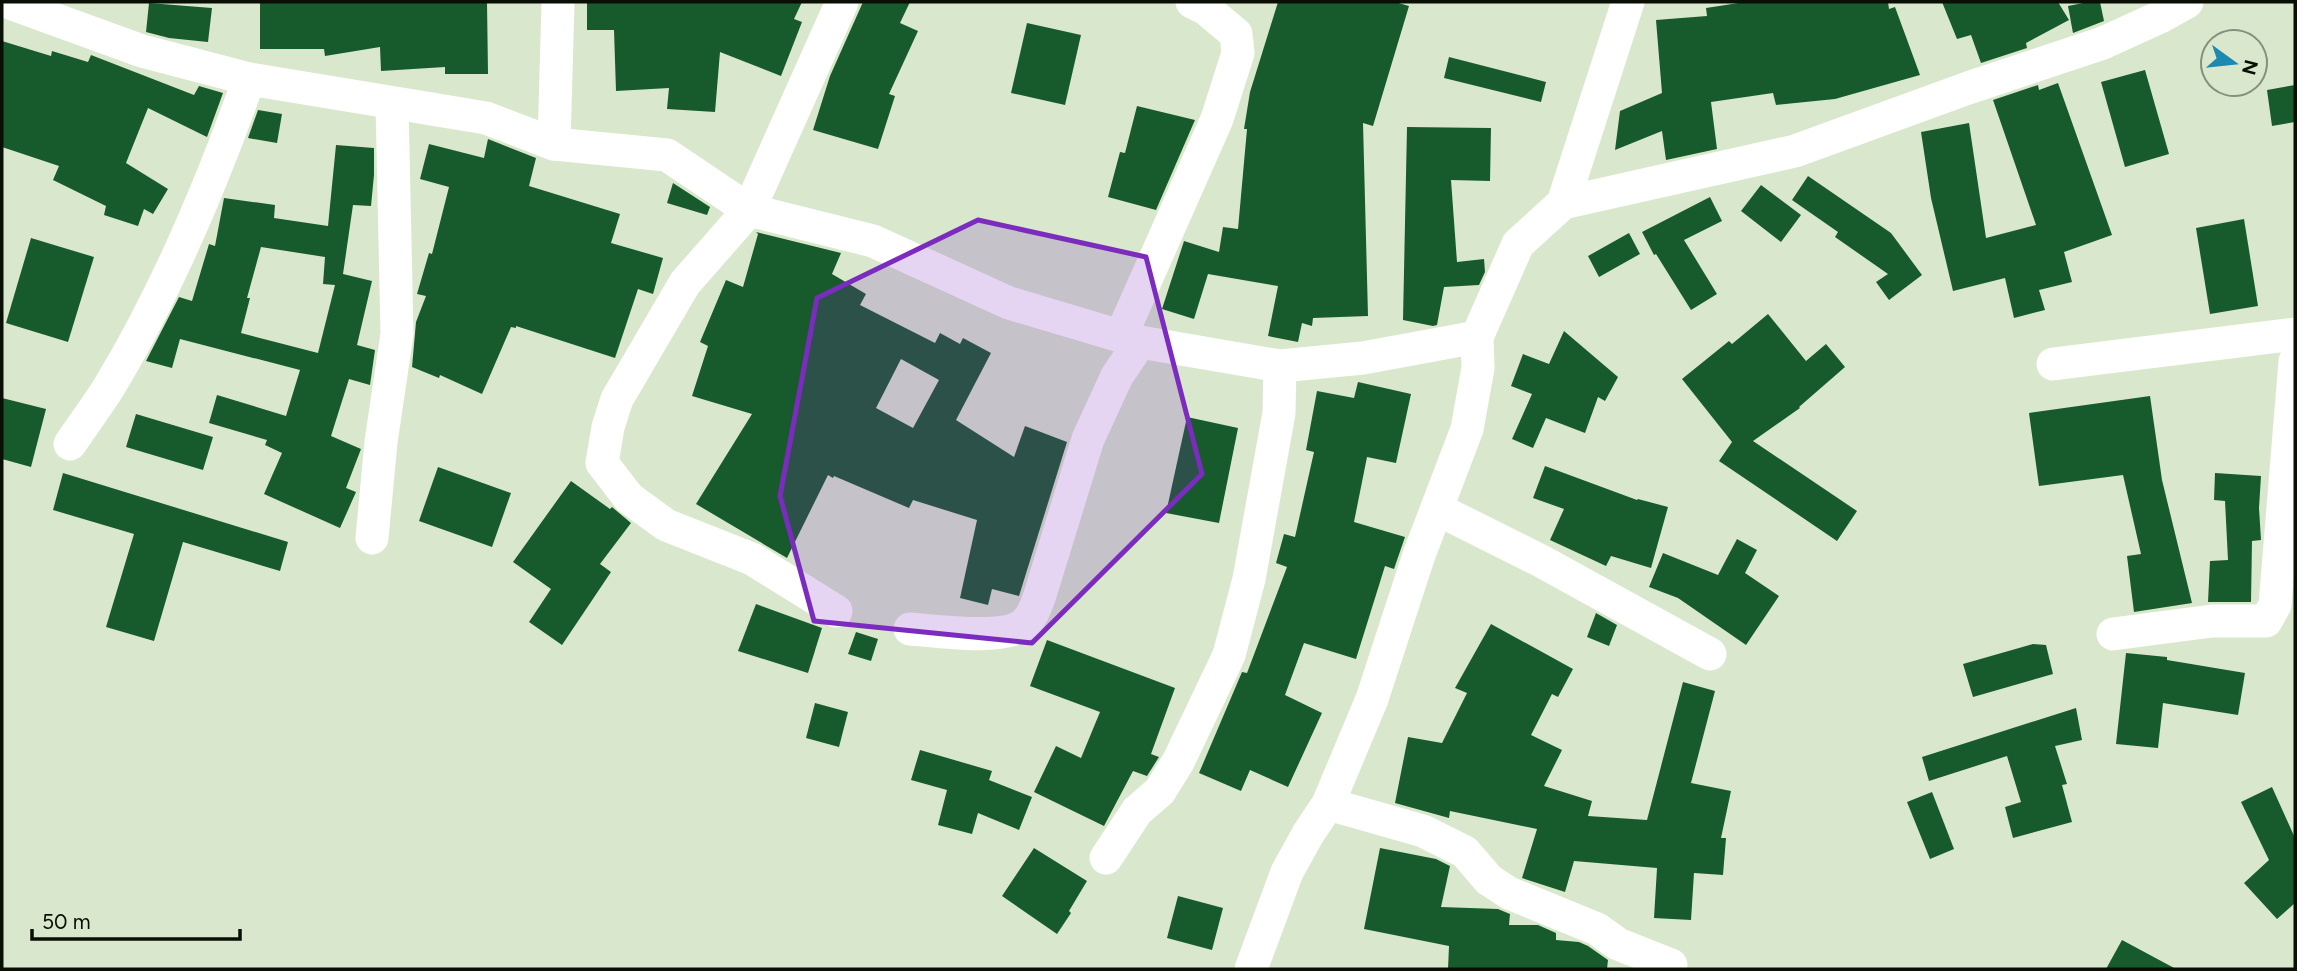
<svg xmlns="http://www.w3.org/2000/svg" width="2297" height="971" viewBox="0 0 2297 971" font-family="Figtree,sans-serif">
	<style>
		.building { fill: #175b2c; fill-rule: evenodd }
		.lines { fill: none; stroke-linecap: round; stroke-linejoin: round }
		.street { stroke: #fff; stroke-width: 33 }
		.marked { fill: #7b2cbf; fill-opacity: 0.2; stroke: #7b2cbf; stroke-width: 5; stroke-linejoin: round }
	</style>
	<rect width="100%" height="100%" fill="#d9e8cc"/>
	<g class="building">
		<path d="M260,2h227l1,72h-43v-7l-64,4 -1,-24 -55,9 -1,-7h-64z"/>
		<path d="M587,2h215l-8,17 8,3 -21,54 -61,-24 -5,60 -48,-3 2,-21 -53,3 -2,-61h-27z"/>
		<path d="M863,2h47l-10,21 18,8 -29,63 6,2 -17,53 -65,-19 17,-54z"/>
		<path d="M1278,2h117l14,4 -36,120 -10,-3 5,193 -55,2 -1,8 -10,-3 -4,19 -30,-6 10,-50 -70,-12 -14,45 -32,-10 22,-68 35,11 4,-25 15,2 9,-100h-3l6,-37z"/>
		<path d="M1745,2h143l1,7 6,-2 25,68 -85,24 -59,6 -3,-12 -62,9 6,47 -51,11 -4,-29 -47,19 5,-39 42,-18 -6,-73 51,-4 -1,-8z"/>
		<path d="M1942,2h116l11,18 -43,23 1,5 -46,15 -10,-28 -14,4z"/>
		<path d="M2088,2h12l4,19 -31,12 -5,-27z"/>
		<path d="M149,3l63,5 -4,34 -39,-4 -23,-6z"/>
		<path d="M1027,23l54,12 -16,70 -54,-12z"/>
		<path d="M2,41l49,15 1,-5 36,11 3,-7 103,40 5,-9 24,7 -16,44 -59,-29 -22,55 42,26 -15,25 -9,-5 -6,17 -34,-11 2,-9 -53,-26 6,-14 -57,-19z"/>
		<path d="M1449,57l97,25 -5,20 -97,-24z"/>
		<path d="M2145,70l24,84 -44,13 -24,-85z"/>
		<path d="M2058,83l54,152 -48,17 8,30 -33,8 6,20 -31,8 -9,-40 -52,13 -22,-93 -10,-66 48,-9 17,115 50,-13 -43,-125 45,-15 1,5z"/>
		<path d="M2295,85v37l-23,4 -5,-36z"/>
		<path d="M1137,106l58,14 -39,90 -48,-13 12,-45 5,1z"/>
		<path d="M258,110l24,4 -5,29 -29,-5z"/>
		<path d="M1407,127l84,1 -1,53 -39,-1 6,82 27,-3 1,13 -6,13 -35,2 -7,38 -4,1 -30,-6z"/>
		<path d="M488,139l48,19 -7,28 91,28 -9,29 52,15 -10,36 -15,-5 -23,69 -99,-32v2l-5,-1 -29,67 -42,-19 -1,3 -27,-11 4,-45 10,-26 -9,-2 12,-41 3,1 17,-67 -29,-8 9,-35 55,14z"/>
		<path d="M336,145l38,3v27l-3,31 -18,-1 -10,69 29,7 -15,64 18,5 -5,35 -21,-6 -18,57 30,13 -15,39 10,4 -16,36 -76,-34 18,-41 -17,-8 2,-5 -58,-17 8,-28 69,21 14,-46 -120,-31 -8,29 -26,-7 33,-64 13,4 17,-57 6,2 9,-48 51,7 -1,13 54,8zM261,247l64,10 -2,27 12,1 -17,68 -77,-20 9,-35h-3z"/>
		<path d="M1808,176l83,57 31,42 -33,25 -13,-18 12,-8 -53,-37 3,-5 -46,-32z"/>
		<path d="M673,183l37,24 -3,8 -40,-12z"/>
		<path d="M1761,185l40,30 -20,27 -40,-31z"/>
		<path d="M1710,197l12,24 -38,19 33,54 -26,16 -35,-56 -2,1 -12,-23z"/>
		<path d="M2244,219l14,87 -48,8 -14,-86z"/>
		<path d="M756,232l85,21 -9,21 34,20 -6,11 75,38 5,-10 20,11 3,-6 28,15 -35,67 58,37 11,-31 42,16 -48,154 -27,-7 -4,16 -28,-7 17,-78 -64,-20 -4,8 -75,-32 -1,2 -5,-3 -41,83 -91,-54 56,-90 -60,-18 16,-50 -8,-4 26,-62 17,7 15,-53zM901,359l38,21 -26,48 -37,-20z"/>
		<path d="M1629,233l11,21 -41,23 -11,-21z"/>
		<path d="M31,238l63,19 -26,85 -62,-19z"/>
		<path d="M1768,314l38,47 20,-17 19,23 -46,40 1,1 -47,33 104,70 -20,30 -118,-80 13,-19 -50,-63 47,-38 3,3z"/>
		<path d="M1564,331l54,46 -13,24 -7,-4 -13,36 -39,-15 -13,30 -21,-9 20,-45 -21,-8 12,-32 26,10z"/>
		<path d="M1358,382l53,12 -15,69 -29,-6 -13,65 51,15 -11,32 -9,-3 -29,93 -52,-16 -19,52 37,18 -34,74 -38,-17 -9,21 -42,-18 43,-101 5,1 40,-106 -11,-4 8,-29 11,3 19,-85 -8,-2 11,-59 37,7z"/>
		<path d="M2150,396l12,84 30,123 -58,9 -7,-56 14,-2 -18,-79 -84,11 -10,-73z"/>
		<path d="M2,398l44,11 -15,58 -29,-8z"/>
		<path d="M136,414l77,23 -10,33 -77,-23z"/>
		<path d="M1187,417l51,11 -19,95 -53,-10z"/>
		<path d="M1545,466l92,34 1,-1 30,8 -17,61 -40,-12 -5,10 -56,-26 14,-31 -31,-11z"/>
		<path d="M438,467l73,26 -19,54 -73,-26z"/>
		<path d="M63,473l225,69 -8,29 -97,-29 -29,99 -48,-14 28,-93 -81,-24z"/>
		<path d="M2215,473l46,3 -2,32 2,32 -9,1 -1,61h-43l2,-41 18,-1 -3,-59 -11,-1z"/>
		<path d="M571,481l39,28 2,-2 19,16 -31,41 11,8 -49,73 -33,-23 22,-33 -38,-27z"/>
		<path d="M1737,539l20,11 -12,23 34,23 -33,49 -68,-47 -29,-11 14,-34 55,22z"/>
		<path d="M756,604l66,24 -14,45 -70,-22z"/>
		<path d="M1596,613l21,12 -8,21 -22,-9z"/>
		<path d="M1491,624l82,45 -15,28 -6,-3 -21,41 31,15 -18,36 48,15 -4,15 59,4 36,-138 32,9 -24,92 40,8 -10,47h5l-3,37 -29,-2 -3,47 -37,-2 3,-50 -83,-7 -9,31 -43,-14 15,-49 -87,-18 -1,7 -54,-15 13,-66 34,6 25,-50 -12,-5z"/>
		<path d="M856,632l22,7 -7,22 -23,-7z"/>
		<path d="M1047,640l128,48 -24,66 8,3 -12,19 -14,-5 -29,55 -70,-34 22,-46 25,12 19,-46 -70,-26z"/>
		<path d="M2033,644l13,1 7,29 -80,23 -10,-33z"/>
		<path d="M2126,653l41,4v3l78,13 -7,42 -75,-12 -5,45 -42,-4z"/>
		<path d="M815,703l33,9 -9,35 -33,-9z"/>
		<path d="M2076,708l6,32 -27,6 12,38 -5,1 10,37 -59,16 -8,-31 16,-5 -14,-46 -78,25 -7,-24z"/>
		<path d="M920,750l72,21 -3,9 43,17 -13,33 -41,-17 -6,21 -34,-9 9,-35 -36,-10z"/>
		<path d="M2272,787l23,51v65l-18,16 -33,-36 25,-23 -28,-58z"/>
		<path d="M1932,792l22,57 -24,10 -23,-57z"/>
		<path d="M1034,848l53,33 -18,30 2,2 -14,21 -55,-38z"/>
		<path d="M1380,848l56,11 14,7 -9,41 57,2 12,5 -1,11h29l18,8v7l23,2 9,4 20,14 -1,9h-159l1,-23 -85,-17z"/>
		<path d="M1178,896l45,12 -11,42 -45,-12z"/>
		<path d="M2122,940l54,29h-70z"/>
	</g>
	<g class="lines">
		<g class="street">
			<path d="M7,2l135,49 107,28 237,39 68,26 113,11 82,55 124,31 136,62 131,39 140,24 83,-8 114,-21"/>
			<path d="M554,144l4,-142"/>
			<path d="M1563,203l232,-52 173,-63 135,-45 57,-26 27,-15"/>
			<path d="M1121,336l96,-217 21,-66 -2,-19 -30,-25 -14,-7"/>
			<path d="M2053,364l242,-30"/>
			<path d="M70,444c13,-19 27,-38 39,-57 58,-96 103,-203 140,-308"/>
			<path d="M1437,509l104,52 169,93"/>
			<path d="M372,538l9,-96 16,-108 -5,-230"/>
			<path d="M836,611l-84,-52 -86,-34 -37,-27 -27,-35 6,-36 9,-28 68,-116 64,-73 93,-208"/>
			<path d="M910,629c27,2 94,12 114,-5 9,-7 12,-19 16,-29l48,-156 29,-63 23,-34"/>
			<path d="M2113,634l99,-13h54l9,-16 20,-244"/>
			<path d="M1328,804l95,27 42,21 24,28 20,13 88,36 21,15 53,21"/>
			<path d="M1106,858l31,-47 23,-20 18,-29 51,-107 20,-76 30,-166 1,-47"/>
			<path d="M1251,969l36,-97 21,-38 20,-30 44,-105 47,-144 48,-126 11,-61 -1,-31 41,-93 45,-41 65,-201"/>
		</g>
	</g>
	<path class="marked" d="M978,220l168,37 56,217 -170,169 -218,-22 -34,-125 37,-198z"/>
	<rect width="2297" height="971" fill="none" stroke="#0a0f06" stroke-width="7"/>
	<g transform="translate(2234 63) rotate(105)"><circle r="33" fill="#d9e8cc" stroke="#86917d" stroke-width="2"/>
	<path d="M0-5L12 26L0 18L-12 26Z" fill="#1c8ab0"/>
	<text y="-10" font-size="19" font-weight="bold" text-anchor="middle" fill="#0a0f06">N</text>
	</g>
	<path d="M32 929v10h208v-10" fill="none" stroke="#0a0f06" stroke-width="3.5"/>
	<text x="42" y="929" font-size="21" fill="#0a0f06" stroke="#d9e8cc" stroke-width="5" paint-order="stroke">50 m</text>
</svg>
